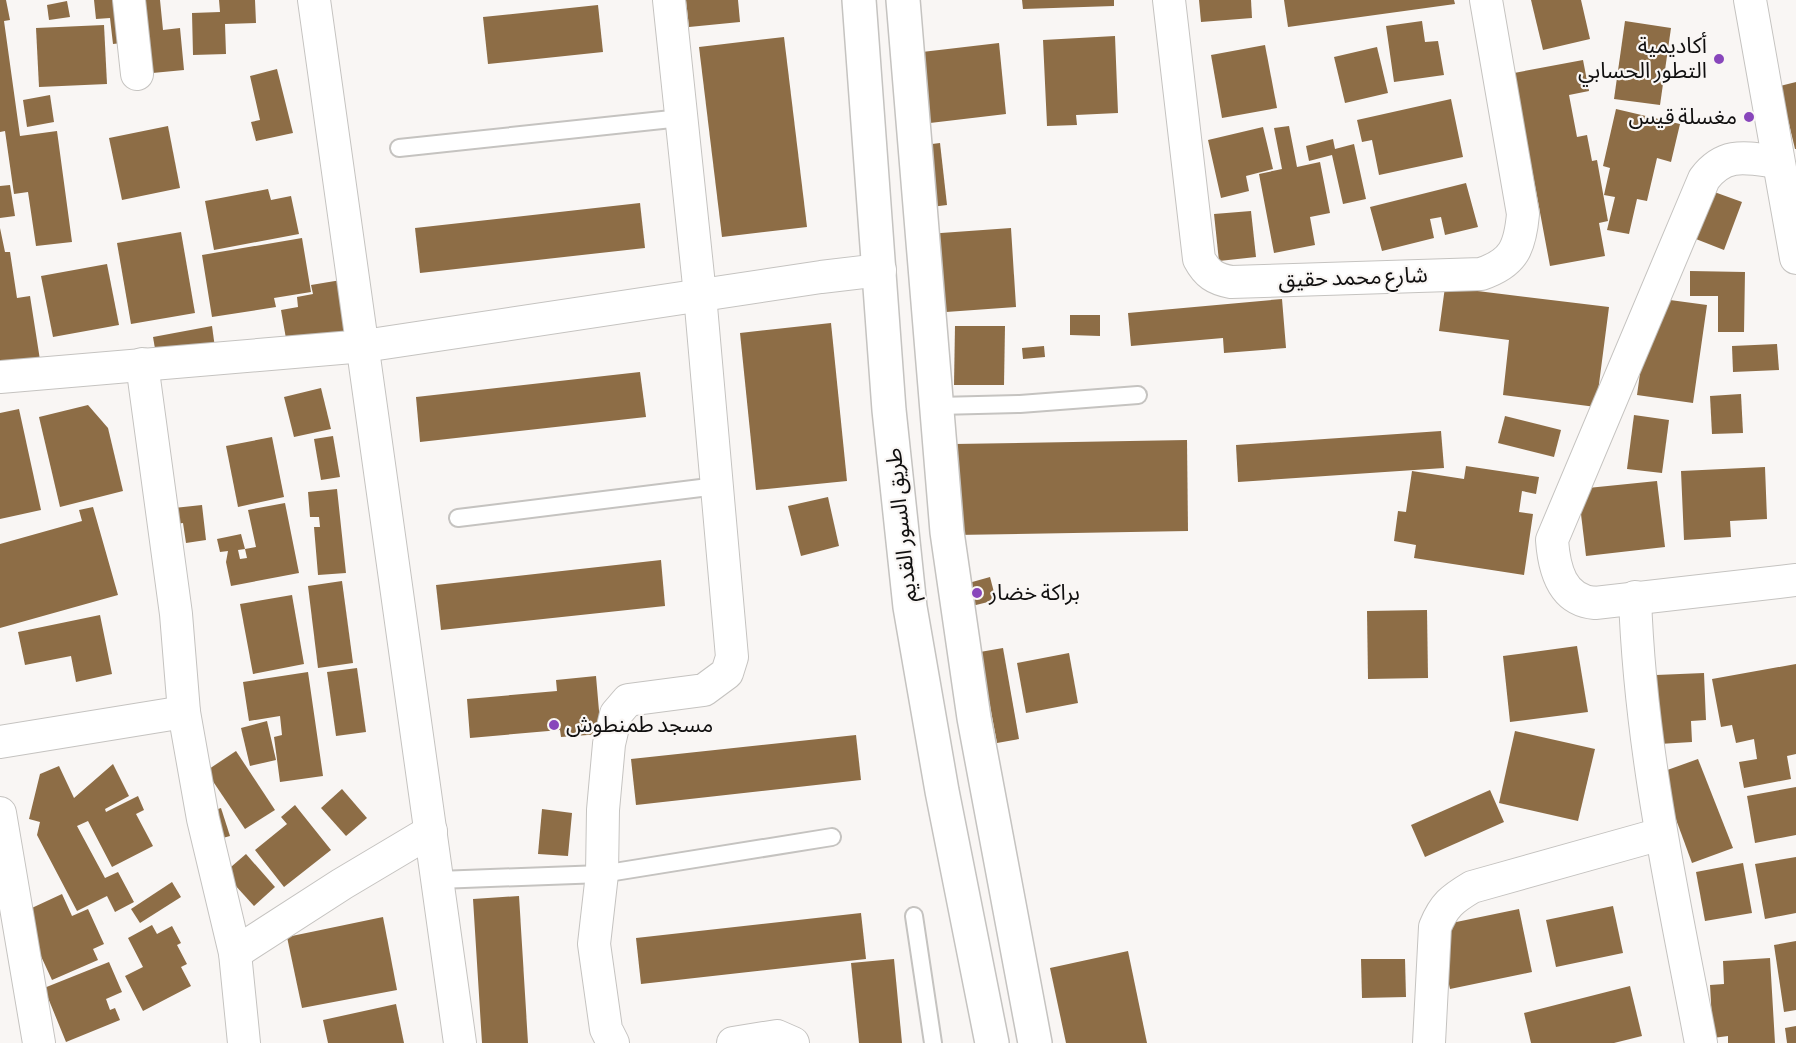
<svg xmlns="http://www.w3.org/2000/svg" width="1796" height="1043" viewBox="0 0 1796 1043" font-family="'Sofia Sans Condensed','Noto Sans Arabic',sans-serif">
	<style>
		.building { fill: #8d6d46 }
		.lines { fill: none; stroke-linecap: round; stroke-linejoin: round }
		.service-casing { stroke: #c5c3c0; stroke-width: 20 }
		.minor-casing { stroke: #c5c3c0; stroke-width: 34 }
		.primary-casing { stroke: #c5c3c0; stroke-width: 36 }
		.service { stroke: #fff; stroke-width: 16 }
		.minor { stroke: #fff; stroke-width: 32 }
		.primary { stroke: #fff; stroke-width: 33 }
		.poi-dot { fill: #8846bb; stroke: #f9f6f4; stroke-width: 2 }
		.labels { text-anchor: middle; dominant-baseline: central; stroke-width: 4.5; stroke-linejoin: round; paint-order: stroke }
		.poi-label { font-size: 22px; fill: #100f0f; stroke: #f9f6f4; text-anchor: end }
		.street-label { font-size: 22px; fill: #100f0f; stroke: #f9f6f4 }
	</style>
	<rect width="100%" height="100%" fill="#f9f6f4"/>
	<g class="building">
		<path d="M0,0h6l4,20 -6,1 16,115 37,-5 15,111 -36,4 -8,-54 -14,2 -9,-63 -5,1z"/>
		<path d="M94,0h66l3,30 17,-2 4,42 -42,4 -3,-33 -26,3 -3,-26 -14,1z"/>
		<path d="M219,0h36l1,23 -31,1 1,30 -33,1 -1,-42 28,-1z"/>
		<path d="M686,0h52l2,22 -51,5z"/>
		<path d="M1022,0h92v6l-91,3z"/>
		<path d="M1199,0h52l1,18 -51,4z"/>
		<path d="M1284,0h170l1,4 -167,23z"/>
		<path d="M1531,0h50l9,39 -47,11z"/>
		<path d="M67,1l3,16 -21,3 -2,-15z"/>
		<path d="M598,5l5,47 -115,12 -5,-47z"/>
		<path d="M1422,21l3,21 13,-1 6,34 -50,7 -8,-56z"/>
		<path d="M1625,21l46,7 -11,77 -46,-6z"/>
		<path d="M104,25l3,59 -68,3 -3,-59z"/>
		<path d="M1115,36l3,77 -42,2 1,10 -30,1 -4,-86z"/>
		<path d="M784,37l23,190 -85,10 -23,-190z"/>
		<path d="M999,43l7,71 -76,9 -8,-71z"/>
		<path d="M1265,45l12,63 -55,10 -11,-63z"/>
		<path d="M1377,47l11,46 -43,10 -11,-46z"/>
		<path d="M1583,60l6,31 -20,4 8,42 10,-2 5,26 5,-1 11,61 -9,2 6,33 -55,10 -36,-193z"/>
		<path d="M277,69l16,64 -37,8 -5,-19 9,-2 -10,-44z"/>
		<path d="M1796,82v67h-1l-15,-63z"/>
		<path d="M50,95l4,27 -27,5 -4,-27z"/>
		<path d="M1451,99l12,58 -84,18 -7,-35 -10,2 -5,-22z"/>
		<path d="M1616,109l64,15 -9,38 -14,-4 -10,43 -10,-2 -8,35 -22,-4 8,-33 -11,-2 6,-27 -7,-2z"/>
		<path d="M168,126l12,62 -58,12 -13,-62z"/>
		<path d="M1289,126l8,41 23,-5 10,51 -20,4 5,28 -41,8 -15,-79 23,-5 -8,-41z"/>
		<path d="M1263,127l10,42 -27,7 3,15 -28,7 -13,-58z"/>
		<path d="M1333,139l2,10 19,-5 12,55 -23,5 -11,-49 -23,6 -3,-15z"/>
		<path d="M940,143l7,62 -16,2 -7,-62z"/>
		<path d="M1466,183l12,44 -33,8 -4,-18 -11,2 4,19 -52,13 -12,-44z"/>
		<path d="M10,185l5,31 -15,2v-32z"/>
		<path d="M1695,185l47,17 -18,48 -46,-18z"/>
		<path d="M268,189l3,11 20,-4 8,38 -85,16 -9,-49z"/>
		<path d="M640,203l5,45 -225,25 -5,-45z"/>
		<path d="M1251,211l5,46 -37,4 -5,-47z"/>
		<path d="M0,228l5,24h5l7,46 13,-2 10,64 -40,7z"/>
		<path d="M1011,228l5,79 -84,6 -5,-79z"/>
		<path d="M181,232l14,81 -64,11 -14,-81z"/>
		<path d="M302,238l9,54 -37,6 2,9 -64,10 -10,-62z"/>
		<path d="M107,264l12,61 -66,12 -12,-61z"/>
		<path d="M1690,271l55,1 -1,60h-26v-36h-28z"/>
		<path d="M1654,273l20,3 -4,24 37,5 -14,98 -56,-8z"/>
		<path d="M347,279l10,59 -69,12 -7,-40 17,-3 -1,-10 16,-3 -2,-9z"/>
		<path d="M1445,287l164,20 -13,100 -93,-12 6,-55 -70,-9z"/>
		<path d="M1282,299l4,49 -62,5 -1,-15 -92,8 -3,-33z"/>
		<path d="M1070,315h30v21l-30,-1z"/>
		<path d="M831,323l16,158 -91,9 -16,-157z"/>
		<path d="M212,326l3,22 -58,12 -4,-23z"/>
		<path d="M955,326h50l-1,59h-50z"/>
		<path d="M1777,344l2,26 -46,2 -1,-26z"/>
		<path d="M1044,346l1,11 -22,2 -1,-11z"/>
		<path d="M640,372l6,45 -226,25 -4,-45z"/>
		<path d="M321,388l10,41 -37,8 -10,-40z"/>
		<path d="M1741,394l2,39 -31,1 -2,-38z"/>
		<path d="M88,405l20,23 15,63 -63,16 -21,-90z"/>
		<path d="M19,409l22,101 -41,9v-106z"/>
		<path d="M1634,415l35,5 -7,53 -35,-4z"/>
		<path d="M1505,416l56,14 -7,27 -56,-14z"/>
		<path d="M1441,431l3,37 -206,14 -2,-37z"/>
		<path d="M333,436l7,41 -19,3 -7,-41z"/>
		<path d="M272,437l12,60 -46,10 -12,-61z"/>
		<path d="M1187,440l1,91 -233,4 -1,-91z"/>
		<path d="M1466,466l73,11 -3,17 -14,-3 -3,21 14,2 -9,61 -110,-17 2,-13 -22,-4 4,-30 8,1 6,-41 52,8z"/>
		<path d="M1765,467l2,52 -37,2 1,16 -47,3 -3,-69z"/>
		<path d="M1657,481l8,66 -79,9 -8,-67z"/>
		<path d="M337,489l9,84 -28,2 -4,-48h6l-1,-10h-9l-2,-25z"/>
		<path d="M828,497l11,49 -38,10 -13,-50z"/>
		<path d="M285,503l14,70 -68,13 -5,-24 2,-11 -8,1 -3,-13 24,-5 4,15 -7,1 2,9 7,-1 -2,-9 11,-2 -8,-37z"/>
		<path d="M202,505l4,35 -20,3 -3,-20 -7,1 -2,-16z"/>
		<path d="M93,507l25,88 -118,33v-84l82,-23 -3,-11z"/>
		<path d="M661,560l4,46 -224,24 -5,-45z"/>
		<path d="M990,577l6,23 -32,8 -6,-22z"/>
		<path d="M342,581l11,82 -35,5 -10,-82z"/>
		<path d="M292,595l12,69 -51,10 -13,-70z"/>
		<path d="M1427,610l1,68 -60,1 -1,-68z"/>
		<path d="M100,615l12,59 -36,8 -5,-26 -46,9 -7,-33z"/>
		<path d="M1577,646l11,66 -78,10 -7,-66z"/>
		<path d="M1003,648l16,91 -22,4 -17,-91z"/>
		<path d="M1069,653l9,50 -52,10 -9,-50z"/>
		<path d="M1796,664v90l-9,2 4,23 -47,9 -5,-26 18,-3 -3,-20 -18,4 -4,-18 -11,2 -9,-48z"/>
		<path d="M357,668l9,64 -30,4 -9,-64z"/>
		<path d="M308,672l15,104 -43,6 -6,-45 8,-2 -2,-19 -31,5 -6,-39z"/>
		<path d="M1704,673l2,47 -15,1 1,21 -33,2 -3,-69z"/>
		<path d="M596,676l5,58 -40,3 -1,-7 -90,8 -3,-39 90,-8 -1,-11z"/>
		<path d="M267,721l9,39 -26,6 -9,-38z"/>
		<path d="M1515,731l80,18 -17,72 -79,-18z"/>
		<path d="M856,735l5,45 -225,25 -5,-46z"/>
		<path d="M236,751l39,59 -30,19 -39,-58z"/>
		<path d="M1698,759l35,89 -41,15 -33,-90z"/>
		<path d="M113,764l16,32 -24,13 1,3 32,-16 6,14 -8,4 17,32 -41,21 -24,-46 -11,5 28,52 13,-6 16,30 -19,10 -8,-16 -30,15 -40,-76 3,-13 -11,-3 11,-45 19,-8 15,32z"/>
		<path d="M1796,787v48l-41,8 -8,-47z"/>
		<path d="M342,789l25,29 -21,18 -25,-28z"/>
		<path d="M1490,790l14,32 -79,35 -14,-32z"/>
		<path d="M295,805l36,45 -47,37 -29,-37 32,-26 -6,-7z"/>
		<path d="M221,808l9,28 -18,5 -9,-27z"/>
		<path d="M542,809l30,4 -4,43 -30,-2z"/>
		<path d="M246,854l29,33 -21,19 -30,-33z"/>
		<path d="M1796,857v56l-31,6 -10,-55z"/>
		<path d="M1743,863l9,50 -47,8 -9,-49z"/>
		<path d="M172,882l9,15 -41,26 -9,-14z"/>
		<path d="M62,894l10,22 16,-7 16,35 -11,5 5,11 -46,20 -31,-67z"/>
		<path d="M519,896l9,147h-46l-9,-144z"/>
		<path d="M1613,906l10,47 -67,14 -10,-47z"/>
		<path d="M1519,909l13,63 -82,17 -13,-63z"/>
		<path d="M861,913l5,46 -225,25 -5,-46z"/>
		<path d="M383,917l14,73 -95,18 -15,-71z"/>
		<path d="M152,925l5,9 15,-8 9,17 -4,2 10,19 -6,3 10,19 -48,25 -18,-35 18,-9 -15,-29z"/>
		<path d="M1796,941v69l-12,2 -10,-67z"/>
		<path d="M1128,951l19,92h-81l-16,-75z"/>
		<path d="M1770,958l5,85h-47v-7l-15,2 -3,-53 14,-1 -1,-23z"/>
		<path d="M894,959l8,84h-43l-8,-80z"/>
		<path d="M1361,959h44l1,38 -44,1z"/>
		<path d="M109,962l13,30 -16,7 4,11 5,-2 5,12 -54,22 -22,-54z"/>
		<path d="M1630,986l12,50 -28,7h-83l-7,-30z"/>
		<path d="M396,1004l8,39h-76l-5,-23z"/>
		<path d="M1796,1026v17h-9l-2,-15z"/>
	</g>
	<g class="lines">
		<defs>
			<g id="service">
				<path d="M399,148l282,-30"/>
				<path d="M938,406l82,-2 118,-9"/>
				<path d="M458,518l259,-32"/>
				<path d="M438,880l164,-6 230,-37"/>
				<path d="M914,916l19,127"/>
			</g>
			<g id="minor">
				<path d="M129,0l8,74"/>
				<path d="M314,0l146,1043"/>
				<path d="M1169,0l30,259c8,15 16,20 32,23l250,-8c33,-11 39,-27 42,-60l-37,-214"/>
				<path d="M1750,0l46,258"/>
				<path d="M1778,162c-31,-4 -53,-11 -74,17l-152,361c2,28 9,60 43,63l201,-23"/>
				<path d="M142,364l34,250 8,98 19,107 32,134 9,90"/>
				<path d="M0,377l364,-31 457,-69 59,-7"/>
				<path d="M1635,597c5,151 38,298 66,446"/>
				<path d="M0,742l184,-30"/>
				<path d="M0,813l39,230"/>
				<path d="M235,953l107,-69 89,-53"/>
				<path d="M613,1043l-7,-14 -12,-85 8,-70 1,-64 6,-66 7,-30 12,-14 76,-10 23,-17 5,-16 -32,-362 -31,-295"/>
				<path d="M733,1043l44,-7 16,7"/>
				<path d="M1429,1043l6,-116c9,-22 17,-28 37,-40l189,-53"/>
			</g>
			<g id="primary">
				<path d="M859,0l30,410 21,197 32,184 50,252"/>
				<path d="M903,0l44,532 27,186 61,325"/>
			</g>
		</defs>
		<use href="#service" class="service-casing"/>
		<use href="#minor" class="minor-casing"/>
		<use href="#primary" class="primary-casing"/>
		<use href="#service" class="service"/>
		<use href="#minor" class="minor"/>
		<use href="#primary" class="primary"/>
	</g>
	<g class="poi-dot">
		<circle cx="1719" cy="59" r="6"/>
		<circle cx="1749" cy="117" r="6"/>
		<circle cx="977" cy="593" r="6"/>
		<circle cx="554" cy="725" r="6"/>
	</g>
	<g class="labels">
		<g class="poi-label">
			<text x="1707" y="46">أكاديمية<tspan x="1707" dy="25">التطور الحسابي</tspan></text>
			<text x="1737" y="117">مغسلة قيس</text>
			<text x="989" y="593" text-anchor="start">براكة خضار</text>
			<text x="566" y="725" text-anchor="start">مسجد طمنطوش</text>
		</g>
		<g class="street-label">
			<text transform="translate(1353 278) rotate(-2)">شارع محمد حقيق</text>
			<text transform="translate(902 525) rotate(-96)">طريق السور القديم</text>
		</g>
	</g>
</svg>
